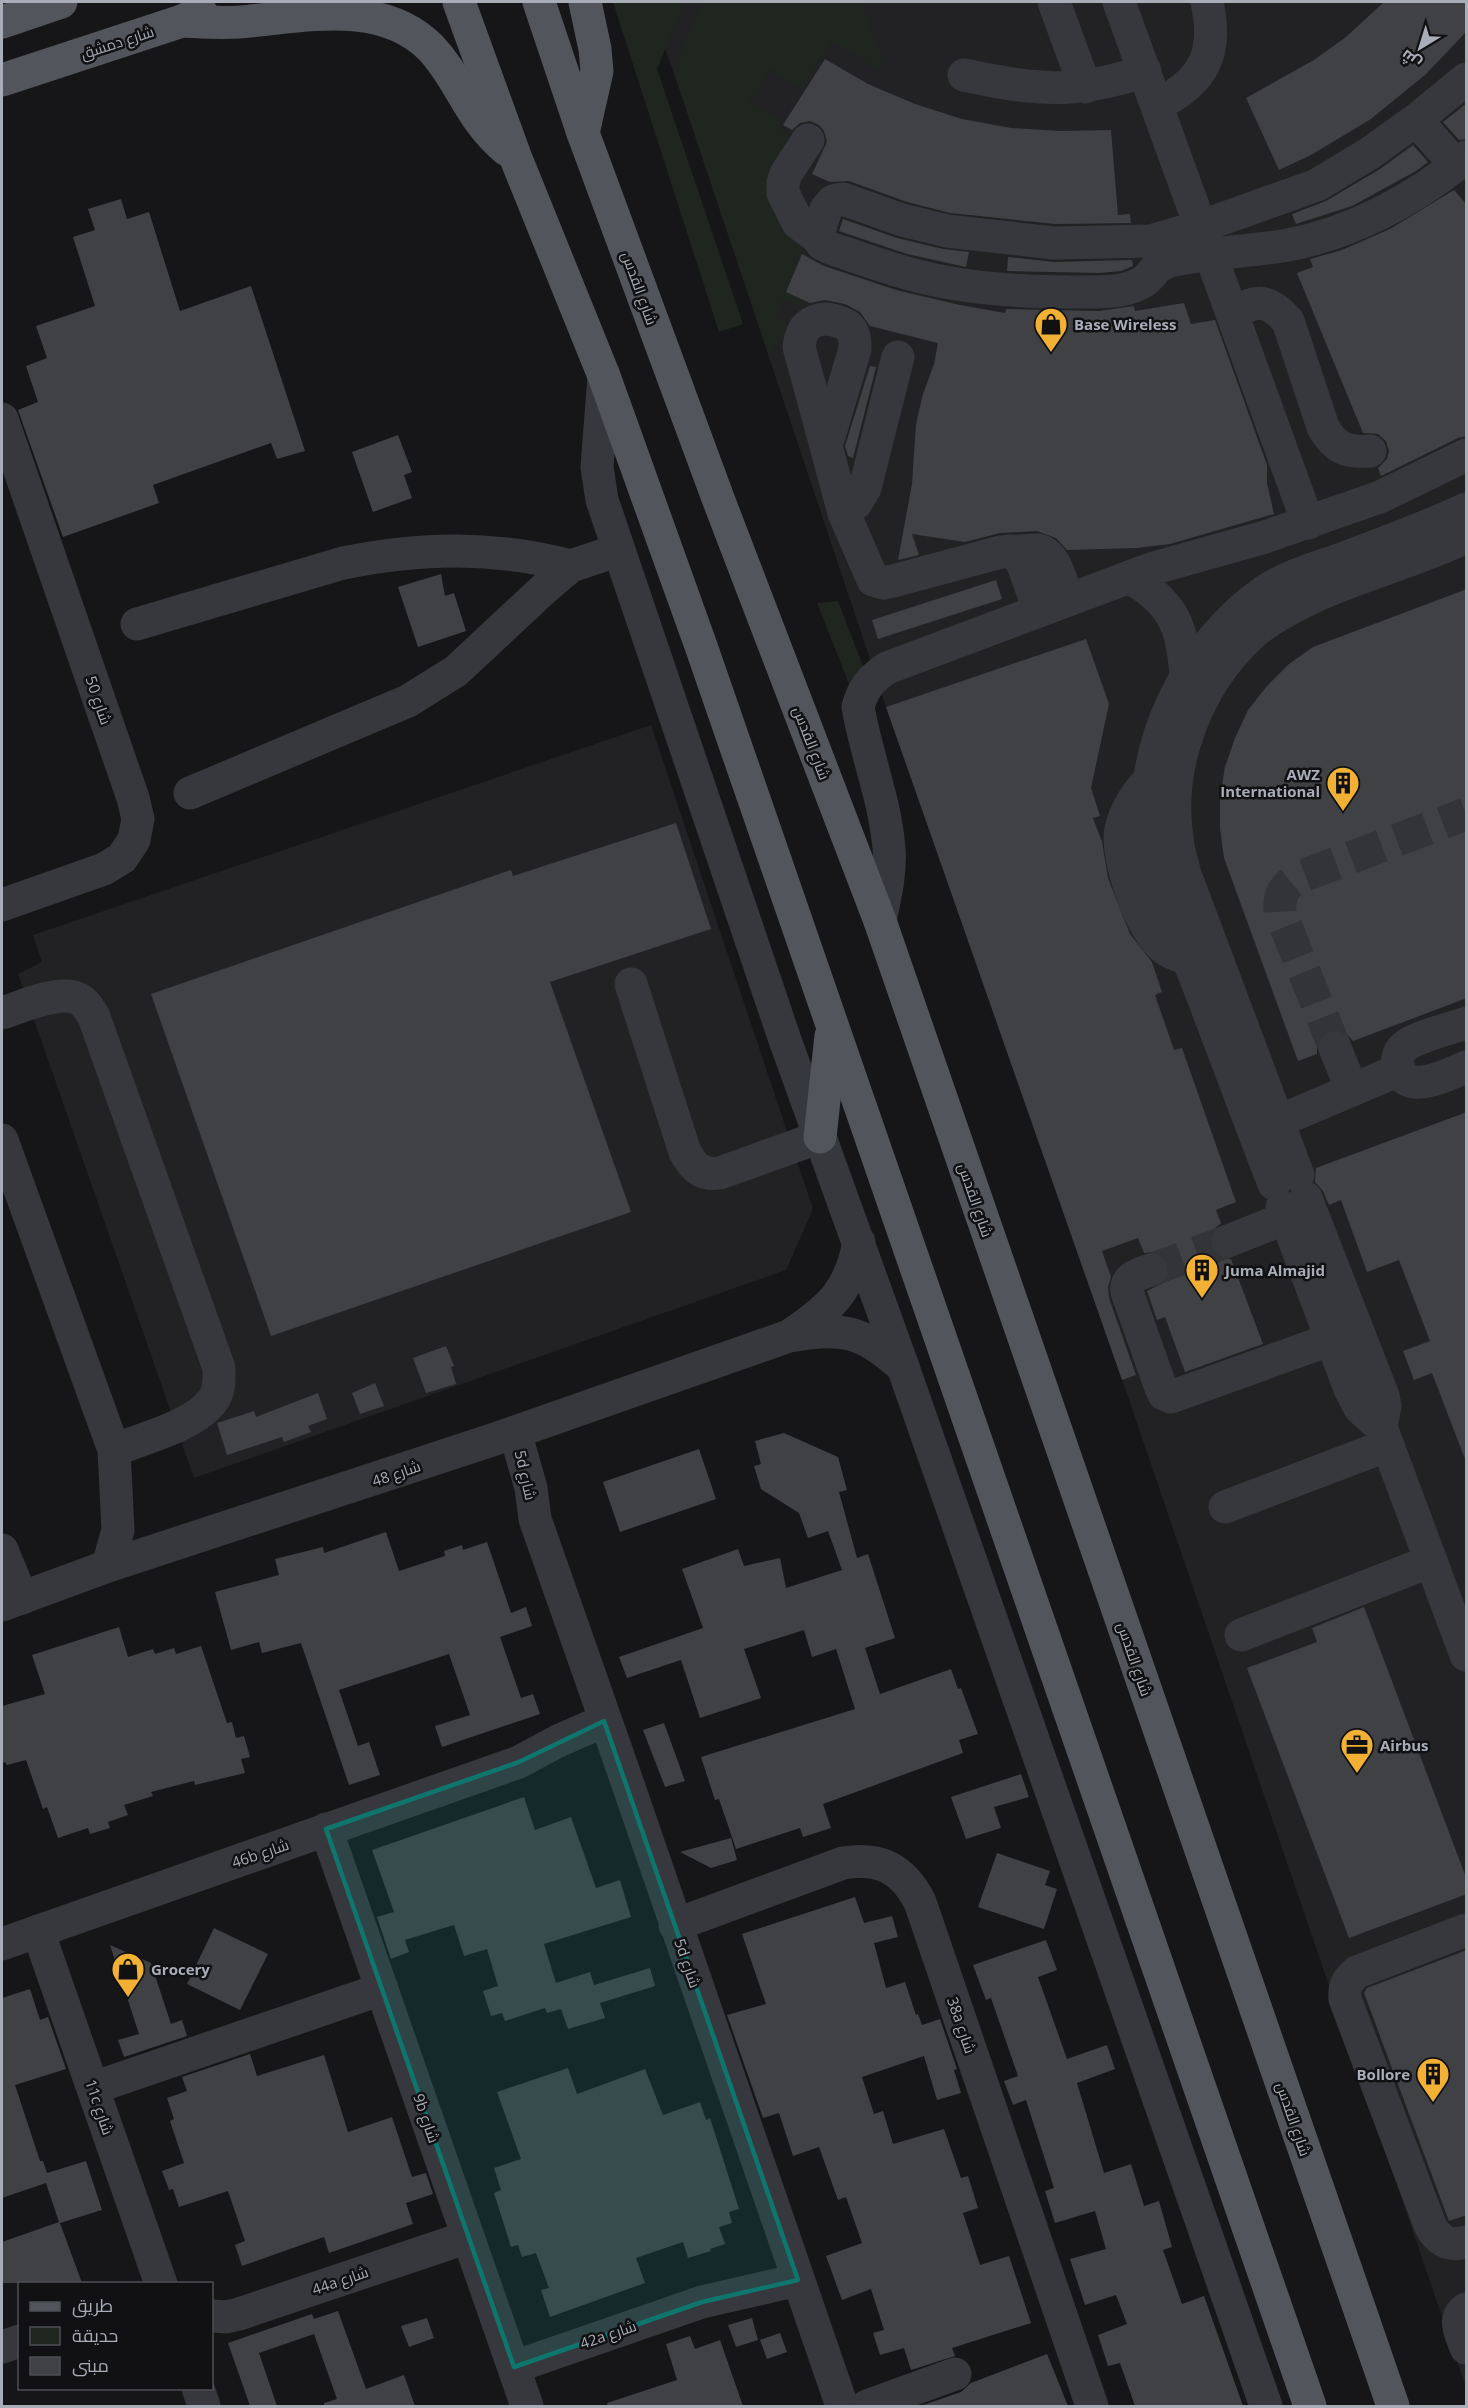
<svg xmlns="http://www.w3.org/2000/svg" width="1468" height="2408" viewBox="0 0 1468 2408" font-family="'Open Sans',Cairo,sans-serif">
	<style>
		.built { fill: #222225 }
		.green { fill: #1e261f }
		.building { fill: #404145 }
		.lines { fill: none; stroke-linecap: round; stroke-linejoin: round }
		.minor-tunnel { stroke: #333438; stroke-width: 33; stroke-dasharray: 33 16; stroke-linecap: butt }
		.minor { stroke: #37383d; stroke-width: 33 }
		.major { stroke: #53555c; stroke-width: 33 }
		.marked { fill: #0f766e; fill-opacity: 0.2; stroke: #0f766e; stroke-width: 4.5; stroke-linejoin: round }
		.labels { text-anchor: middle; dominant-baseline: central; stroke-width: 5; stroke-linejoin: round; paint-order: stroke }
		.street-label { font-size: 15px; fill: #a8adb8; stroke: #111113 }
		.poi-label { font-size: 15px; font-weight: bold; fill: #a8adb8; stroke: #111113; text-anchor: start }
	</style>
	<rect width="100%" height="100%" fill="#161618"/>
	<g class="built">
		<path d="M647,2h819v2385l-385,-1128 -195,-552 -213,-637z"/>
		<path d="M651,725l162,484 -27,61 -592,208 -176,-504 24,-12 -9,-27z"/>
	</g>
	<g class="green">
		<path d="M613,2h71l-27,67 86,255 -24,8z"/>
		<path d="M703,2h158l22,59 -4,8 -48,-27 -30,48 -30,-21 -22,31 32,22 -3,6 18,11 -26,64c6,20 18,28 36,39l-13,28 19,8 -12,28 -17,-7 -8,19 15,7 -21,31 -96,-286z"/>
		<path d="M838,601l26,68 -13,20 -34,-86z"/>
	</g>
	<g class="building">
		<path d="M1384,2h83v29l-41,43 -55,45 -60,36 -32,15 -33,-72 68,-38 32,-23z"/>
		<path d="M825,59l43,25 47,20 47,15 49,9 50,3 50,-1 7,85 12,-1 1,9 -76,1 -105,-11 -43,-11 -58,-21 -19,1 -18,-8 15,-32 -3,-11 -5,-6 -9,-4 -10,2 -8,7 -9,-5z"/>
		<path d="M1467,103v36l-8,1 -16,-18z"/>
		<path d="M1413,145l15,17 -12,9 -64,35 -56,18 -4,-10 34,-13 54,-32z"/>
		<path d="M1454,190l13,15v231l-9,2 -77,38 -3,-8 9,-9 2,-8 -3,-10 -8,-7 -15,-1 -66,-160 16,-6 -3,-8 32,-9 48,-21z"/>
		<path d="M121,199l6,20 22,-7 31,99 71,-25 54,165 -28,8 -6,-16 -118,42 6,18 -96,34 -45,-127 20,-8 -12,-36 21,-8 -11,-32 59,-20 -22,-69 22,-7 -7,-21z"/>
		<path d="M843,219l54,19 46,11 26,3 -3,15 -59,-13 -68,-23z"/>
		<path d="M802,254l22,12 72,24 64,15 45,8 1,-4 93,2 35,-5 1,5 49,-8 7,21 24,-4 52,145v18l7,31 -104,30 -34,4 -69,2 -11,-12 -19,-7 -37,2 -35,9 -53,-8 7,21 -21,5 14,-76 4,-60 7,-30 11,-30 4,-21 -68,-17 -10,-14 -15,-8 -20,-4 -15,3 -24,-11z"/>
		<path d="M1008,257l46,5 78,-2 1,6 -12,5 -22,2 -89,-2h-3z"/>
		<path d="M870,366l6,1 -23,91 -5,-2 -3,-10z"/>
		<path d="M398,435l14,37 -8,3 8,23 -39,14 -21,-60z"/>
		<path d="M441,574l4,22 9,-3 12,38 -48,16 -20,-60z"/>
		<path d="M996,580l6,19 -124,40 -6,-19z"/>
		<path d="M1467,589v409l-114,43 -7,-8 -9,-4 -8,1 -9,7 -3,8v9l-19,7 -74,-203 -4,-30v-31l5,-30 10,-29 13,-28 19,-24 22,-22 24,-17z"/>
		<path d="M1086,639l23,65 -18,84 9,28 -7,2 9,24 6,36 22,56 22,28 10,30 -7,3 19,55 8,-2 54,154 -20,8 5,13 -8,7 -4,9 1,8 7,9 14,3 32,85 -78,28 -20,-55 -8,3 -10,-29 18,-9 4,-9v-9l-5,-7 -9,-5 -11,1 -6,-15 -36,13 9,26 -3,10 1,11 27,77 -14,5 -236,-673z"/>
		<path d="M676,823l35,106 -161,53 81,230 -360,124 -120,-342 360,-124 2,6z"/>
		<path d="M1467,1112v346l-2,1 -33,-86 -18,7 -11,-29 27,-10 -31,-81 -32,12 -26,-72 -12,5 -6,-14 -8,-9 1,-14z"/>
		<path d="M446,1346l8,20 -3,1 5,17 -30,9 -13,-35z"/>
		<path d="M375,1383l9,23 -24,8 -8,-21z"/>
		<path d="M318,1393l9,26 -19,7 3,6 -27,10 -2,-5 -55,18 -10,-32 37,-12 2,6z"/>
		<path d="M784,1433l54,24 9,33 -8,2 18,66 11,-4 27,84 -30,10 15,46 71,-25 7,20 3,-1 17,46 -19,6 4,13 -140,51 8,24 -28,9 -3,-9 -64,21 -17,-50 -4,1 -14,-43 154,-48 -19,-60 -24,8 -8,-27 -60,19 17,49 -61,20 -19,-58 -54,18 -8,-21 84,-29 -21,-59 56,-20 6,17 36,-8 6,30 56,-18 -14,-39 -20,7 -9,-25 -38,-24 -7,-23 7,-2 -6,-23z"/>
		<path d="M699,1449l17,50 -96,33 -17,-50z"/>
		<path d="M386,1532l13,39 46,-15 -1,-5 18,-6 1,5 24,-8 24,71 15,-6 6,19 -32,11 21,61 12,-4 7,20 -98,33 -7,-21 35,-11 -21,-61 -110,36 19,56 11,-4 11,33 -31,10 -48,-142 -39,10 -3,-11 -28,8 -16,-58 64,-17 -4,-16 48,-12 1,6z"/>
		<path d="M1364,1607l103,273v14l-118,44 -102,-270 70,-26 -5,-14z"/>
		<path d="M119,1627l9,30 25,-8 2,5 19,-6 2,6 25,-8 26,77 5,-1 4,16 8,-2 6,21 -9,2 4,14 -50,12 -1,-4 -43,11 2,4 -29,9 4,10 -20,7 2,6 -20,6 -2,-6 -30,10 -11,-31 -4,2 -17,-49 -19,5 -2,-3 -3,1v-57l43,-12 -13,-39z"/>
		<path d="M664,1723l21,58 -20,6 -22,-57z"/>
		<path d="M1021,1774l8,23 -35,10 7,21 -35,11 -15,-42z"/>
		<path d="M524,1797l11,33 36,-13 25,71 24,-8 11,37 -87,27 12,39 34,-11 4,13 56,-17 5,18 -55,17 5,15 -37,11 -7,-20 -14,4 -2,-5 -40,13 -3,-8 -11,3 -8,-25 15,-5 -11,-37 -23,7 -10,-31 -49,15 4,12 -18,7 -14,-42 17,-5 -22,-62z"/>
		<path d="M731,1838l6,22 -26,8 -31,-16z"/>
		<path d="M997,1853l53,18 -5,14 12,4 -13,40 -66,-22z"/>
		<path d="M855,1897l9,26 28,-7 6,21 -24,6 12,45 19,-6 11,33 2,-1 4,11 18,-6 17,50 -3,1 7,23 -24,7 -13,-44 -62,21 12,37 9,-3 10,33 51,-15 17,49 7,-2 10,32 -15,5 17,52 29,-9 22,67 -79,25 3,8 -44,14 -7,-22 -24,7 -7,-22 11,-3 -13,-41 -29,11 -16,-44 36,-13 -16,-46 -8,3 -19,-53 -26,9 -14,-43 -16,5 -36,-103 39,-11 -24,-70z"/>
		<path d="M214,1928l54,26 -28,56 -53,-26z"/>
		<path d="M1046,1940l11,30 -19,7 29,82 40,-14 8,24 -38,14 27,90 27,-9 13,42 15,-5 13,46 -9,3 19,54 22,-8 39,110h-108l-15,-43 -12,3 -10,-31 29,-11 -11,-29 -31,10 -15,-46 36,-10 -11,-38 -40,12 -10,-32 9,-3 -28,-88 -13,5 -9,-24 14,-5 -27,-78 -5,2 -13,-35z"/>
		<path d="M110,1945l41,18 20,61 11,-4 5,16 -63,21 -6,-17 21,-6z"/>
		<path d="M1467,1950v265l-18,6 -85,-228 3,-5z"/>
		<path d="M30,1989l10,31 8,-3 18,52 -51,16 25,76h3l4,12 39,-12 16,49 -42,13 22,60h-80v-41l57,-20 -13,-39 -44,15v-200z"/>
		<path d="M250,2054l7,22 67,-21 24,77 44,-15 20,60 14,-4 7,21 -27,9 7,21 -84,29 -5,-16 -82,29 -7,-21 10,-4 -17,-50 -49,16 -6,-18 -4,1 -7,-19 22,-8 -14,-42 4,-2 -7,-21 20,-7 -5,-14z"/>
		<path d="M568,2068l9,26 68,-25 18,46 37,-13 6,18 4,-2 29,91 -10,3 3,11 -13,4 6,17 -15,5 1,2 -23,7 -5,-16 -47,16 9,25 -95,34 -9,-27 8,-2 -13,-35 -14,4 -4,-12 -7,2 -17,-54 7,-3 -7,-22 27,-9 -24,-67z"/>
		<path d="M338,2311l28,78 38,-14 11,31h-91v-3l13,-4 -23,-65 -55,19 18,53h-27l-22,-63 84,-29 2,5z"/>
		<path d="M427,2318l7,20 -25,9 -8,-21z"/>
		<path d="M752,2318l6,22 -22,7 -8,-22z"/>
		<path d="M780,2333l7,19 -20,7 -7,-19z"/>
		<path d="M690,2336l5,13 25,-9 23,66h-135l-1,-3 70,-23 -11,-36z"/>
		<path d="M1047,2354l21,52h-148l41,-14 10,-9z"/>
	</g>
	<g class="lines">
		<g class="minor-tunnel">
			<path d="M1335,1048l-55,-136c-1,-17 3,-25 17,-34l169,-64"/>
			<path d="M1151,1270l77,-29"/>
		</g>
		<g class="minor">
			<path d="M1054,2l31,85"/>
			<path d="M1119,2l189,521"/>
			<path d="M964,75c70,15 111,20 181,-4"/>
			<path d="M1466,79l-50,41 -46,33 -53,32 -115,41 -52,15 -96,2 -107,-12 -45,-11 -59,-21 -10,2 -7,8 -9,28 5,7 8,4c38,13 76,27 115,34 42,8 86,10 128,10 22,0 49,2 68,-9 8,-4 11,-10 16,-16 3,-2 9,-4 13,-6 38,-9 79,-9 118,-16 64,-12 128,-46 178,-88"/>
			<path d="M1157,105c48,-24 61,-52 50,-103"/>
			<path d="M1416,120l40,45"/>
			<path d="M808,140l-22,34 -3,9v10l15,30 19,14"/>
			<path d="M1234,313c23,-15 35,-13 54,8l35,106c12,21 23,26 47,24"/>
			<path d="M827,319c19,3 29,8 28,30l-29,97 -27,-99c2,-18 9,-27 28,-28z"/>
			<path d="M604,376l-7,91 5,33 183,540 118,327 363,1039"/>
			<path d="M2,419l131,379 5,21 -4,21 -12,18 -18,11 -102,36"/>
			<path d="M826,446l18,67 29,67 10,3 10,-2 108,-29 37,-2c18,3 24,35 30,50"/>
			<path d="M844,513l12,-10 9,-15 33,-131"/>
			<path d="M1009,551l12,8 18,51"/>
			<path d="M1129,577c45,26 54,50 57,100"/>
			<path d="M137,624l206,-61c80,-16 150,-17 228,3"/>
			<path d="M1151,778c-14,15 -25,30 -30,51 -6,28 20,101 43,119 7,6 16,8 25,11"/>
			<path d="M190,793l218,-92 48,-30 89,-83 26,-22 48,-16"/>
			<path d="M880,921c5,-24 11,-49 9,-73 -4,-48 -23,-94 -31,-141 5,-19 13,-28 29,-39l264,-99 114,-32 115,-40 86,-42"/>
			<path d="M631,984l54,168c8,15 17,24 35,21l100,-36"/>
			<path d="M2,1013c19,-6 58,-24 77,-14 7,4 11,11 15,18l125,351c0,11 1,23 -6,32 -17,25 -71,39 -99,50"/>
			<path d="M1466,1023c-15,6 -54,14 -64,26 -4,5 -5,11 -4,17 6,32 51,8 68,1"/>
			<path d="M1335,1048l17,42"/>
			<path d="M1258,1130l141,-60"/>
			<path d="M2,1140l112,310 4,80 -10,36"/>
			<path d="M1298,1175l-113,-301c-3,-12 -7,-24 -8,-36 -11,-73 20,-153 74,-203 17,-16 41,-28 62,-38 50,-23 104,-36 153,-60"/>
			<path d="M1274,1184c-24,-62 -47,-124 -71,-187 -19,-50 -43,-101 -52,-154 -17,-94 38,-199 114,-252 21,-14 48,-22 71,-30 44,-17 88,-32 130,-52"/>
			<path d="M1306,1198l77,198 2,10 -4,21"/>
			<path d="M1282,1207l68,182 10,19 21,19 85,228"/>
			<path d="M1228,1241l58,-23"/>
			<path d="M1151,1270c-12,4 -26,7 -24,22l34,96 3,6 7,3 161,-58"/>
			<path d="M792,1334c40,-27 58,-44 67,-92"/>
			<path d="M515,1432l16,56 4,31 87,248 220,639"/>
			<path d="M1225,1507l163,-62"/>
			<path d="M2,1550l20,48"/>
			<path d="M2,1605l106,-39 387,-127 294,-103c55,-9 72,-6 114,31"/>
			<path d="M1241,1635l190,-74"/>
			<path d="M326,1829l201,577"/>
			<path d="M675,1925l168,-62c38,-6 60,6 77,39l172,504"/>
			<path d="M1466,1930l-109,42c-10,8 -13,14 -12,27l85,226c7,15 19,22 36,17"/>
			<path d="M38,1931l123,353"/>
			<path d="M2,1944l517,-182 39,-21 46,-20"/>
			<path d="M93,2088l289,-99"/>
			<path d="M1466,2309c-14,10 -5,25 0,39"/>
			<path d="M212,2316l14,1 13,-3 229,-77"/>
			<path d="M2,2347l18,-6"/>
			<path d="M514,2367l188,-65 96,-22"/>
			<path d="M198,2388l6,18"/>
			<path d="M867,2406l88,-32"/>
		</g>
		<g class="major">
			<path d="M459,2l56,154 89,220 97,270 609,1760"/>
			<path d="M539,2l44,131 136,368 161,420 513,1485"/>
			<path d="M182,21c23,1 46,3 68,0 62,-6 133,-21 181,27 30,32 38,71 76,102"/>
			<path d="M2,22l59,-20"/>
			<path d="M2,80l180,-59 19,-9"/>
			<path d="M583,133l14,-62 -2,-22 -10,-47"/>
			<path d="M820,1137l11,-101"/>
		</g>
	</g>
	<path class="marked" d="M604,1721l194,559 -96,22 -188,65 -188,-538 193,-67z"/>
	<defs>
		<symbol id="shop-pin" viewBox="-11 -11 22 30"><path d="M0 17L-7.5 6A9.5 9.5 0 1 1 7.5 6Z" fill="#f2b134" stroke="#111113"/><path d="M-5-2.5h2.3a2.7 3.5 0 0 1 5.4 0H5L5.5 6h-11ZM-1.5-2.5h3a1.5 2.3 0 0 0-3 0Z" fill="#111"/></symbol>
		<symbol id="building-pin" viewBox="-11 -11 22 30"><path d="M0 17L-7.5 6A9.5 9.5 0 1 1 7.5 6Z" fill="#f2b134" stroke="#111113"/><path d="M-4-6H4V6H1V3H-1V6H-4ZM-2.5-4.3h1.7v1.8h-1.7ZM.8-4.3h1.7v1.8H.8ZM-2.5-1h1.7V.8h-1.7ZM.8-1h1.7V.8H.8Z" fill="#111"/></symbol>
		<symbol id="office-pin" viewBox="-11 -11 22 30"><path d="M0 17L-7.5 6A9.5 9.5 0 1 1 7.5 6Z" fill="#f2b134" stroke="#111113"/><path d="M-6-3h4V-5.5h4V-3h4V5H-6ZM-1-4.5V-3h2v-1.5ZM-6 0V1H6V0Z" fill="#111"/></symbol>
	</defs>
	<g fill-rule="evenodd">
		<use href="#shop-pin" x="1032" y="305" width="38" height="52"/>
		<use href="#building-pin" x="1324" y="764" width="38" height="52"/>
		<use href="#building-pin" x="1183" y="1251" width="38" height="52"/>
		<use href="#office-pin" x="1338" y="1726" width="38" height="52"/>
		<use href="#shop-pin" x="109" y="1950" width="38" height="52"/>
		<use href="#building-pin" x="1414" y="2055" width="38" height="52"/>
	</g>
	<g class="labels">
		<g class="street-label">
			<text transform="translate(117 42) rotate(-18)">شارع دمشق</text>
			<text transform="translate(640 288) rotate(70)">شارع القدس</text>
			<text transform="translate(99 700) rotate(71)">شارع 50</text>
			<text transform="translate(812 743) rotate(69)">شارع القدس</text>
			<text transform="translate(976 1200) rotate(71)">شارع القدس</text>
			<text transform="translate(396 1473) rotate(-19)">شارع 48</text>
			<text transform="translate(526 1475) rotate(77)">5d شارع</text>
			<text transform="translate(1135 1659) rotate(71)">شارع القدس</text>
			<text transform="translate(260 1853) rotate(-19)">46b شارع</text>
			<text transform="translate(688 1963) rotate(71)">5d شارع</text>
			<text transform="translate(962 2025) rotate(71)">38a شارع</text>
			<text transform="translate(100 2107) rotate(71)">11c شارع</text>
			<text transform="translate(427 2118) rotate(71)">9b شارع</text>
			<text transform="translate(1294 2119) rotate(71)">شارع القدس</text>
			<text transform="translate(340 2280) rotate(-19)">44a شارع</text>
			<text transform="translate(608 2334) rotate(-19)">42a شارع</text>
		</g>
		<g class="poi-label">
			<text x="1074" y="324">Base Wireless</text>
			<text x="1320" y="774" text-anchor="end">AWZ<tspan x="1320" dy="17">International</tspan></text>
			<text x="1225" y="1270">Juma Almajid</text>
			<text x="1380" y="1745">Airbus</text>
			<text x="151" y="1969">Grocery</text>
			<text x="1410" y="2074" text-anchor="end">Bollore</text>
		</g>
	</g>
	<rect width="1468" height="2408" fill="none" stroke="#a8adb8" stroke-width="6"/>
	<rect x="18" y="2282" width="195" height="108" fill="#111113" stroke="#4d4f55" stroke-width="1.5"/>
	<rect x="30" y="2302" width="30" height="9" fill="#53555c" stroke="#4d4f55" stroke-width="1.5"/>
	<text x="72" y="2312" font-size="18" fill="#a8adb8">طريق</text>
	<rect x="30" y="2327" width="30" height="18" fill="#1e261f" stroke="#4d4f55" stroke-width="1.5"/>
	<text x="72" y="2342" font-size="18" fill="#a8adb8">حديقة</text>
	<rect x="30" y="2357" width="30" height="18" fill="#404145" stroke="#4d4f55" stroke-width="1.5"/>
	<text x="72" y="2372" font-size="18" fill="#a8adb8">مبنى</text>
	<g transform="translate(1420 48) rotate(218)" stroke="#111113" stroke-width="4.5" paint-order="stroke">
	<path d="M0-4.5L10 22L0 15L-10 22Z" fill="#a8adb8"/>
	<text y="-9" font-size="16" font-weight="bold" text-anchor="middle" fill="#a8adb8">ش</text>
	</g>
</svg>
